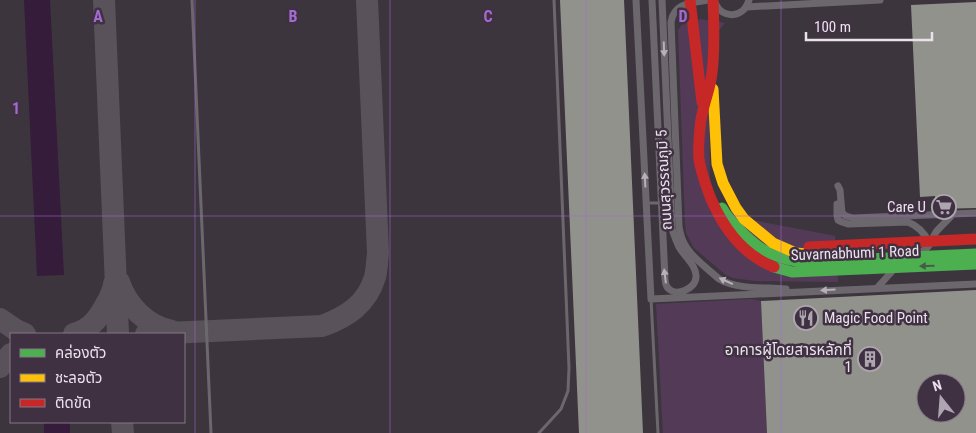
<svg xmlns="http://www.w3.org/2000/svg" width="976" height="433" viewBox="0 0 976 433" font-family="'Roboto Condensed','Noto Sans Thai',sans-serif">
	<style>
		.green { fill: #533b58 }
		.water { fill: #361c3b }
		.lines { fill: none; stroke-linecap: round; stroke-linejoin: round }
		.taxiway { stroke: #5a525a; stroke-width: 22 }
		.building { fill: #92928d; fill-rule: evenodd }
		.lane { stroke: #6c676d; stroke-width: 3 }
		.street { stroke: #6c676d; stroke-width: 7 }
		.fast { stroke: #4caf50; stroke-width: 11 }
		.slow { stroke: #ffc107; stroke-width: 11 }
		.jam { stroke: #c62828; stroke-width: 11 }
		.oneway { fill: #b8b0b9 }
		.oneway2 { fill: #445d47 }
		.grid { fill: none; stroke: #a26bcf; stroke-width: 1; stroke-opacity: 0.55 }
		.labels { text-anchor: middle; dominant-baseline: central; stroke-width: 5; stroke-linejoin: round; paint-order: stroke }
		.street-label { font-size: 15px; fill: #eae1ec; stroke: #403142 }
		.poi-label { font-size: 15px; fill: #eae1ec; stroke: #403142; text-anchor: end }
		.grid-label { font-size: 16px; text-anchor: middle; font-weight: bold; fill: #a26bcf; stroke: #403142; stroke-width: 5; stroke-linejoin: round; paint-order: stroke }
	</style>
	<rect width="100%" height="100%" fill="#3d353e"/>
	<g class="green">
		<path d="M701,19l24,4 -16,19 1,170 125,24 3,46 -83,-1 -22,-3 -7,-3 -32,-27 -8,-15 -1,-12 -7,-191 5,-7z"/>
		<path d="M751,299l10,2 6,132h-104l-7,-129z"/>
	</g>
	<g class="water">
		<path d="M24,0h26l14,275 -27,1z"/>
		<rect x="44" y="422" width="26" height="11"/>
	</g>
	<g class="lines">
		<g class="taxiway">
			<path d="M104,0l14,334"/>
			<path d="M119,282c8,24 28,44 53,49"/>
			<path d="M0,319l16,11 9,4"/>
			<path d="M74,334c6,-2 13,-5 18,-10 8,-7 21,-30 22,-40"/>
			<path d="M146,334l176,-8c25,-9 45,-22 53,-49 2,-8 2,-16 3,-24l-11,-253"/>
			<path d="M0,367l11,-13"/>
			<path d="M122,422l1,11"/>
		</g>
	</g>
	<g class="building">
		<path d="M560,0h64l19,433h-64z"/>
		<path d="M976,2v206l-40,1 -1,-13 -15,1 -9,-192z"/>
		<path d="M976,290v143h-209l-6,-132zM926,383h30v30h-30z"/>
	</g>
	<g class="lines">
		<g class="lane">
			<path d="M192,0l19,433"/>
			<path d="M647,203h14"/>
			<path d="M651,299l7,134"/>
			<path d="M539,433l22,-24 7,-18 1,-23 -15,-368"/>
		</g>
		<g class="street">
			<path d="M636,0l15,299 325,-15"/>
			<path d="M652,0l13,279c0,2 1,6 2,8 8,11 29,2 29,-10 1,-11 -12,-21 -17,-30 -3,-6 -5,-12 -7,-18l-10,-229"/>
			<path d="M708,0c-15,3 -34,2 -37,22l8,205c1,5 2,11 5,16 7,14 23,25 35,36 19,11 45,8 67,10"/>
			<path d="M715,3c8,17 29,15 34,-3"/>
			<path d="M746,7l134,-7"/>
			<path d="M838,186l2,4 2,23 4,3 7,2 100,-4"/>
			<path d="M837,204v11l1,5 4,2 6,2 60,-2c10,4 16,10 21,20"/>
			<path d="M919,253c12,-5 11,-11 17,-21 5,-6 12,-12 17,-18l23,-1"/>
			<path d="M877,288l18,-20"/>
		</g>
		<g class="fast">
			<path d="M722,208c4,7 9,13 15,19 21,22 33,30 64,35l175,-8"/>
			<path d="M774,267l18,5 184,-8"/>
		</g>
		<path class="slow" d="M713,89l4,75 6,19 13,25 8,11 29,24 23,10 11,1 12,-1"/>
		<g class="jam">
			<path d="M690,0l12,102"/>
			<path d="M713,0c1,24 2,49 -1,73 -2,19 -11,36 -12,55 -1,10 -2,21 -1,31 2,14 7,27 12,40 13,30 32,56 63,68"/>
			<path d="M809,247l167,-8"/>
		</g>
	</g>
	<defs><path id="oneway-solid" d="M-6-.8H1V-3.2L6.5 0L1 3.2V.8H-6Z" transform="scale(1.25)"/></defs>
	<g class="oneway">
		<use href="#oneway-solid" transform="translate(664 49) rotate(88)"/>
		<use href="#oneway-solid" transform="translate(645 180) rotate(-93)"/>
		<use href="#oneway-solid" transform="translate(665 276) rotate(-97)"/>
		<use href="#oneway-solid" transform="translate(726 281) rotate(-156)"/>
		<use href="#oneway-solid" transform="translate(828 290) rotate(176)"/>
	</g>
	<use class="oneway2" href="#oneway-solid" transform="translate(927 266) rotate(178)"/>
	<path class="grid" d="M195,0v433M390,0v433M586,0v433M781,0v433M0,216h976"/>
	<defs>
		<symbol id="supermarket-ring" viewBox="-11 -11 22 22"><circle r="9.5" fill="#403142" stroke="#ada5af" stroke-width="1.5"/><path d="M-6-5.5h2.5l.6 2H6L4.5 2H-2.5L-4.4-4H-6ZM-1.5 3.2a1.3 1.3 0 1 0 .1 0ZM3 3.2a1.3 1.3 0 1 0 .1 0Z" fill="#ada5af"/></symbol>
		<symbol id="restaurant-ring" viewBox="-11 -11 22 22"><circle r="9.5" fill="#403142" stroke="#ada5af" stroke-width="1.5"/><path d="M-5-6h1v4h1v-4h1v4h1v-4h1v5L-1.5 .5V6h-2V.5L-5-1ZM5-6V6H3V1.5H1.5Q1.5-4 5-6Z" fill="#ada5af"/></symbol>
		<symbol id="building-ring" viewBox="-11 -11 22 22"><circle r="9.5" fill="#403142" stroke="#ada5af" stroke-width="1.5"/><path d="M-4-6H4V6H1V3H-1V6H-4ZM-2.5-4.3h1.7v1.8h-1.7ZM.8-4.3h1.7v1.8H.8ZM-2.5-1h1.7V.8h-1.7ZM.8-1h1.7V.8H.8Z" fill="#ada5af"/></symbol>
	</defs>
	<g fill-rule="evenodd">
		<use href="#supermarket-ring" x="930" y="193" width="28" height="28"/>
		<use href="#restaurant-ring" x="792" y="304" width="28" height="28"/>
		<use href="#building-ring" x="856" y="345" width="28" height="28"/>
	</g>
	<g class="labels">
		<g class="street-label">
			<text transform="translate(664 180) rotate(-93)">ถนนสุวรรณภูมิ 5</text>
			<text transform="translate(855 253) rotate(-2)">Suvarnabhumi 1 Road</text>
		</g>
		<g class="poi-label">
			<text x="926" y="207">Care U</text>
			<text x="824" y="318" text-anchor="start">Magic Food Point</text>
			<text x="852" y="350">อาคารผู้โดยสารหลักที่<tspan x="852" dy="17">1</tspan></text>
		</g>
	</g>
	<g class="grid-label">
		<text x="98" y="22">A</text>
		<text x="293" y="22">B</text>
		<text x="488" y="22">C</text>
		<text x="683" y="22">D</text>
		<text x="16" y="114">1</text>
	</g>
	<rect x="10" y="333" width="175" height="90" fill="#403142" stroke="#847786"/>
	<rect x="20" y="349" width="25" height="8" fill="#4caf50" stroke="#847786"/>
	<text x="55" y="358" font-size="15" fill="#eae1ec">คล่องตัว</text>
	<rect x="20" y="374" width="25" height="8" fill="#ffc107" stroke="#847786"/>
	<text x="55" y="383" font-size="15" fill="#eae1ec">ชะลอตัว</text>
	<rect x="20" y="399" width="25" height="8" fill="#c62828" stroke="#847786"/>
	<text x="55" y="408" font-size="15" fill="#eae1ec">ติดขัด</text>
	<g transform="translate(941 398) rotate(343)"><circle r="24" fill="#403142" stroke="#847786"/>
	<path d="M0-4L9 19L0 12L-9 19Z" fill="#ada5af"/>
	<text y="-8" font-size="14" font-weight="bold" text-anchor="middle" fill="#eae1ec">N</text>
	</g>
	<path d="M806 32v8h126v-8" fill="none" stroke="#eae1ec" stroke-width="2.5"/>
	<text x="814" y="32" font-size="15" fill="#eae1ec" stroke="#403142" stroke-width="4" paint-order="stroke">100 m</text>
</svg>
